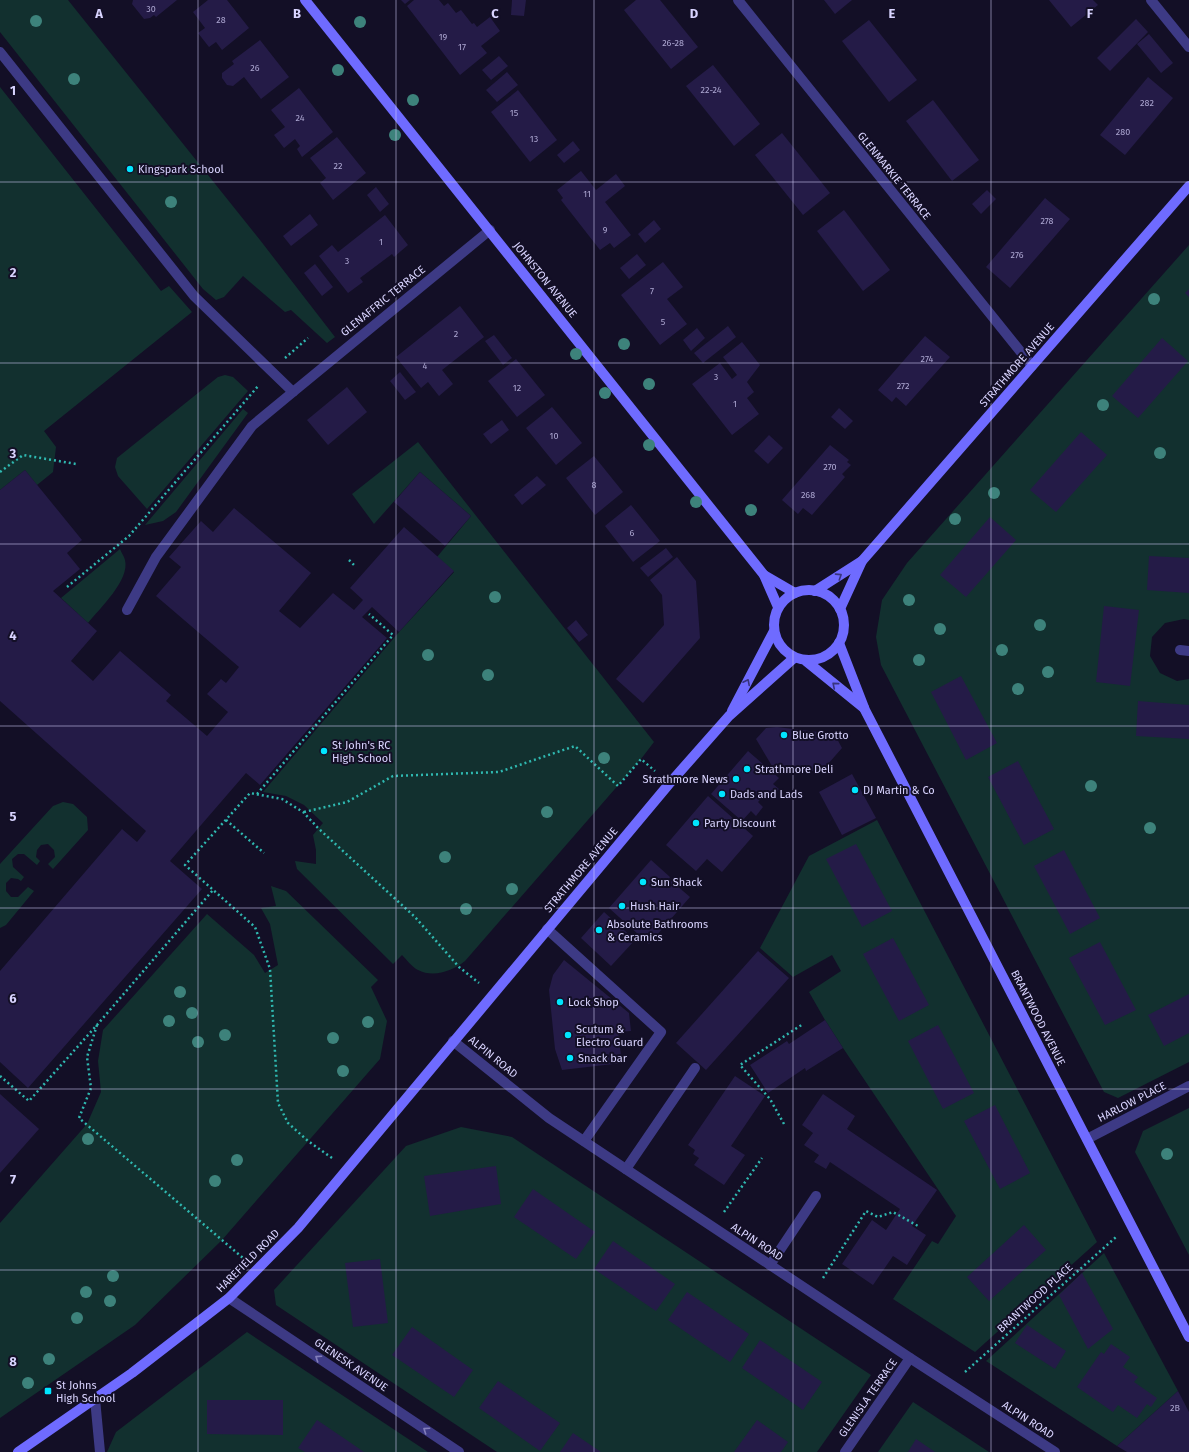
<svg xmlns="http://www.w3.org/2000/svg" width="1189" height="1452" viewBox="0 0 1189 1452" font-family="'Fira Sans',sans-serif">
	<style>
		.green { fill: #12302f }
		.building { fill: #241b47 }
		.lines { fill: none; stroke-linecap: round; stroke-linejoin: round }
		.path { stroke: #2fb8b0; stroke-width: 2.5; stroke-dasharray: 2 3; stroke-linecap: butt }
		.lane { stroke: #3d3a85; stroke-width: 10 }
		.street { stroke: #3d3a85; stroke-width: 10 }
		.secondary { stroke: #6f6bff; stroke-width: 10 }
		.tree { fill: #3d827b }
		.oneway { stroke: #38347d }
		.oneway2 { stroke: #837fbc }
		.grid { fill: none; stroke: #d9d4ff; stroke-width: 1; stroke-opacity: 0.55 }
		.poi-dot { fill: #00e5ff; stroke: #130f26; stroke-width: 1.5 }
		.labels { text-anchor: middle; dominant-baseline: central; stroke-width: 4; stroke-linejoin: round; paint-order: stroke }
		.number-label { font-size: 9px; fill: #aca6d1 }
		.poi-label { font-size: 11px; fill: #d9d4ff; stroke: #130f26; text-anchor: start }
		.street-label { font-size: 11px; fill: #d9d4ff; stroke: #130f26 }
		.grid-label { font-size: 13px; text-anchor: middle; font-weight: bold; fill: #d9d4ff; stroke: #130f26; stroke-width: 4; stroke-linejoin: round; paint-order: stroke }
	</style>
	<rect width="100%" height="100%" fill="#130f26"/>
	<g class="green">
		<path d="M0,0h68l192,240 75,97 -8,6 -36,-33 -6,2 -42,-36 -19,21 -8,3 -13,-11 -203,-257z"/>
		<path d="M0,87l161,204 8,-5 23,26 -148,119 12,16 -3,25 -16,13 -12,-15 -25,20z"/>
		<path d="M1189,245v375l-5,-1 -19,4 -13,14 -2,19 10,17 17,8 12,-2v383l-71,36 -14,-6 -223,-427 -5,-28 6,-37 25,-37z"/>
		<path d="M225,375l8,2 15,14 -101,118 -29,-33 -3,-9 2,-9 101,-81z"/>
		<path d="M243,409l5,4 -72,99 -13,9 -18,4z"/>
		<path d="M418,442l236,300 -13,17 -176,202c-12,10 -32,17 -47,9 -6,-3 -12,-11 -16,-15l-9,9 -96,-95 -2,-8 21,3v-14l-3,-15 10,-12 -19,-18 -18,-9 -23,-4 136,-160 55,-60 -17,-15 34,-41 -51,-44 -46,52 -22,-30z"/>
		<path d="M120,549c1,3 4,7 5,11 5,20 -25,48 -37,63l-27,-25z"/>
		<path d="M63,802l10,2 14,13 1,13 -35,39 -5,-5 7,-7 -1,-7 -6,-6 -7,1 -4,5 -1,7 4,4 -3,4 -13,-11h-6l-6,5 1,8 11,10 -3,4 -3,-2 -7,-1 -5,5v8l5,6h7l10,-10 6,4 -28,34 -6,3v-64l53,-58z"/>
		<path d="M877,820l220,422 -122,110 -82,-53 39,-58 6,3 18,-28 -113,-168 -18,-28 -16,-28 32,-21 -9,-16 -39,22 -33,-29 49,-92z"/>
		<path d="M271,886l15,5 92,89 -7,7 16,34 -7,38 -158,181 -87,85 -135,93v-195l87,-99 14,-32 -3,-31 5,-31 104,-116 47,41 11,18 13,-8 -8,-41 -9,-16 15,-2z"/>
		<path d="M1189,1108v147l-54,-103 8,-21z"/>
		<path d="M461,1127l51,10 359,238 -54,77h-320l-221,-147 -2,-15 132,-144z"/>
		<path d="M1104,1253l74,138 -61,55 -131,-85z"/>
		<path d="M247,1332l181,120h-321l9,-20z"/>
		<path d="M913,1402l76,50h-111z"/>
	</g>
	<g class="building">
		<path d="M133,0h44l-21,17 -2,-2 -4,3 -6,1 -12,-15z"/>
		<path d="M208,0h19l22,28 -27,22 -6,-8 -7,5 -11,-14 7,-5 -12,-16z"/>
		<path d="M401,0h9l-5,4z"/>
		<path d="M414,0h25l5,6 4,-3 8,10 5,-3 11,14 2,-1 3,4 13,-10 10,14 -19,15 6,7 -27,22 -53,-69z"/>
		<path d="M512,0h14l-2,16 -13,-1z"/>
		<path d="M636,0h24l38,47 -27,22 -47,-59z"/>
		<path d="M824,0h28l-17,14z"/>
		<path d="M1049,0h44l5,5 -27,22z"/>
		<path d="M1136,19l12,13 -38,39 -13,-13z"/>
		<path d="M869,20l48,60 -28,22 -47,-61z"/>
		<path d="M1149,34l24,29 -12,10 -24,-29z"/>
		<path d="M260,40l29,37 -28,22 -17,-22 -11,9 -6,-1 -5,-7v-5l12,-9 -2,-3z"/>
		<path d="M499,56l9,10 -17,14 -9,-10z"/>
		<path d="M713,65l47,59 -26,22 -48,-60z"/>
		<path d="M507,72l11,13 -21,17 -11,-12z"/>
		<path d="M1148,77l25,21 -48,57 -25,-20z"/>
		<path d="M299,88l34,44 -31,25 -5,-8 3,-3 -5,-7 -11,9 -10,-13 11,-8 -14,-17z"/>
		<path d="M518,90l39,50 -27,22 -39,-50z"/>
		<path d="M933,100l46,60 -27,21 -46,-60z"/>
		<path d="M782,133l48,60 -27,22 -48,-60z"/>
		<path d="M337,137l29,36 -33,27 -13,-17 6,-5 -16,-20z"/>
		<path d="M573,141l7,9 -16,13 -7,-8z"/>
		<path d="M581,171l15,19 20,-16 9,12 -20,16 26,33 -17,13 -4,-5 -10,7 -39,-50 2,-2 -6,-8z"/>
		<path d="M376,187l13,17 -9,8 -13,-17z"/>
		<path d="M987,190l9,9 -15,15 -9,-10z"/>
		<path d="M1045,198l25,21 -60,69 -24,-21z"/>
		<path d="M844,210l46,60 -27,21 -46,-60z"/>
		<path d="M310,214l8,11 -27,21 -8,-10z"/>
		<path d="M385,215l23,30 -14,12 -2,-3 -32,24 3,4 -15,11 -29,-37 13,-11 6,7z"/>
		<path d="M654,220l7,9 -16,14 -7,-9z"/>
		<path d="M637,254l9,11 -17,14 -9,-11z"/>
		<path d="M663,262l20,25 -16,12 20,25 -27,21 -39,-50z"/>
		<path d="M315,264l18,23 -11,9 -18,-23z"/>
		<path d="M1189,289v8l-4,-4z"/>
		<path d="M460,306l24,31 -42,33 11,14 -14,12 -11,-14 -7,6 -25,-31z"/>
		<path d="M728,326l8,11 -33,26 -9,-10z"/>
		<path d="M697,328l8,10 -14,13 -8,-11z"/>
		<path d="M494,335l18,23 -9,7 -18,-24z"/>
		<path d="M925,336l25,21 -44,49 -10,-9 -4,5 -14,-12z"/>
		<path d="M1162,338l26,23 -50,57 -26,-22z"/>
		<path d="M742,342l18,23 -13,17 7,10 -7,6 12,16 -27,21 -40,-51 28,-21 12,16 5,-4 -14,-18z"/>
		<path d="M516,359l29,36 -28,22 -29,-36z"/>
		<path d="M400,372l16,20 -11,8 -15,-19z"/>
		<path d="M347,387l20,25 -39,33 -21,-25z"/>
		<path d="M552,407l30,36 -26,22 -30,-37z"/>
		<path d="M839,408l14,13 -8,8 -14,-12z"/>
		<path d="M502,420l7,10 -18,14 -8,-10z"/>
		<path d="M1081,432l26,23 -51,57 -26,-22z"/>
		<path d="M769,435l14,13 -15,16 -14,-13z"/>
		<path d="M830,445l19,15 -2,2 4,3 -9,9 3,3 -33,38 -9,-7 -5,6 -16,-14z"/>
		<path d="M594,456l29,36 -28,23 -29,-37z"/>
		<path d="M25,470l57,70 -15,13 13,16 -27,22 44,40 -26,30 22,20 27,-30 51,44 -5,6 41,35 21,-24 -21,-18 14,-15 5,4 13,-16 -83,-71 25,-29 -12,-10 32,-36 12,11 21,-24 77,65 -32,38 21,17 33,-35 21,17 9,-10 -13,-12 54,-61 50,44 -55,61 -27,-25 -10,10 25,21 -127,147 -14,-12 -76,88 32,28 -174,199 -28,-26v-91l122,-142 15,13 9,-11 -146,-130v-211z"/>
		<path d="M420,472l51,44 -26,30 -51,-44z"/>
		<path d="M537,476l9,9 -24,20 -8,-10z"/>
		<path d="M631,505l29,36 -27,21 -28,-36z"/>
		<path d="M990,517l26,23 -50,57 -26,-22z"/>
		<path d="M666,548l7,9 -25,20 -8,-9z"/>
		<path d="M1149,556l40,2v35l-42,-3z"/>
		<path d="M677,557l19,24 4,57 -57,65 -27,-24 48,-54 -2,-30 -12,-15z"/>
		<path d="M1104,606l35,4 -9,76 -34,-4z"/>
		<path d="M576,620l12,15 -9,7 -12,-14z"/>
		<path d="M961,676l36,67 -31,17 -35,-68z"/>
		<path d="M1138,701l51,4v34l-53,-3z"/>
		<path d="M777,727l49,6 10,4 6,11 -21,24 -49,-6 -16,-27 10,-11z"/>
		<path d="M748,751l31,27 -6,6 6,5 -8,9 -5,-5 -8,9 5,5 -7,9 -5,-5 -9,10 -31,-27z"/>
		<path d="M1018,761l36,68 -30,16 -36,-68z"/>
		<path d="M852,774l24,44 -34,17 -23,-43z"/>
		<path d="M708,796l45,40 -31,36 -15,-13 -11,12 -30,-26z"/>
		<path d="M856,844l36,67 -30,16 -36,-68z"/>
		<path d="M1064,850l36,68 -30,16 -36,-68z"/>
		<path d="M651,860l19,17 -1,2 21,18 -41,47 -40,-36z"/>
		<path d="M604,912l31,28 -24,26 -30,-28z"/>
		<path d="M893,938l36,67 -30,16 -36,-67z"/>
		<path d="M1100,942l36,68 -31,15 -36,-67z"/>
		<path d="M758,951l31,27 -83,92 -30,-27z"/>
		<path d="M564,960l65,53 2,18 -13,1 4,31 -60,7 -7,-21 -6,-59 4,-15z"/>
		<path d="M1189,994v39l-25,13 -16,-31z"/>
		<path d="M825,1020l18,28 -37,23 -1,-3 -37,25 -18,-28 37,-24 2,3z"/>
		<path d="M938,1025l36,68 -31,16 -35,-68z"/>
		<path d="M735,1076l30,20 -34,50 14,9 -21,30 -30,-20 5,-7 -6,-4 2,-4 -7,-5z"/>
		<path d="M0,1094l39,35 -39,44z"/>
		<path d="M823,1094l32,22 -8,13 90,61 -25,36 14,9 -19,30 -14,-9 -20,29 -31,-21 30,-44 14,10 14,-21 -70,-47 -4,7 -12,-7 5,-7 -15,-10 9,-12 -11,-8z"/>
		<path d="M995,1105l35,68 -30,16 -36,-68z"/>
		<path d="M496,1166l5,38 -71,12 -6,-40z"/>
		<path d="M533,1189l62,43 -19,27 -62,-42z"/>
		<path d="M1024,1225l22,25 -57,51 -22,-24z"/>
		<path d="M613,1241l62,43 -19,27 -62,-42z"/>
		<path d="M380,1259l8,64 -35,4 -8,-64z"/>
		<path d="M1082,1273l31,56 -25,20 -29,-54z"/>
		<path d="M687,1292l62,42 -19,28 -62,-42z"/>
		<path d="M1027,1325l39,26 -11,18 -40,-26z"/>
		<path d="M412,1327l61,43 -19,27 -62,-42z"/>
		<path d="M760,1340l62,42 -19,28 -61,-42z"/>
		<path d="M1111,1344l19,13 -7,10 15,10 -4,5 23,16 -6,9 -4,-3 -10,14 -19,-13 -5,7 -36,-25 24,-35 3,2z"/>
		<path d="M498,1381l62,42 -20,28 -61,-43z"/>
		<path d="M1178,1391l11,21v40h-62l-10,-6z"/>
		<path d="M207,1400h76v35l-76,-1z"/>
		<path d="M317,1420l31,21 16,11h-59l-7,-4z"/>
		<path d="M757,1420l31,22 -7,10h-47z"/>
		<path d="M573,1433l28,19h-41z"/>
		<path d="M916,1439l19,13h-27z"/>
	</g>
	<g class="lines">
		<g class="path">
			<path d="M285,358l23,-20"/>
			<path d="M0,472l23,-17 53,9"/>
			<path d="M349,560l7,7"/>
			<path d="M67,587l62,-51 130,-151"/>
			<path d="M257,794l136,-159 -24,-21"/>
			<path d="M304,812l43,-10 46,-26 106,-4 76,-26 43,40 23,-27 14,12"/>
			<path d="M226,820l38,33"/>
			<path d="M97,1025l-10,32 4,31 -12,30 164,140"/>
			<path d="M0,1076l29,25 68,-76 116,-135"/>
			<path d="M784,1124l-14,-25 -30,-34 63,-41"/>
			<path d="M332,1158l-24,-17 -20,-18 -10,-20 -8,-134 -15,-42 -70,-62 65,-72 32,6 21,13 16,17 96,88 44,50 20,16"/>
			<path d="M724,1212l38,-54"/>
			<path d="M823,1278l43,-67 12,6 15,-5 25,14"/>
			<path d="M965,1372l151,-135"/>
		</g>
		<g class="lane">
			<path d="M0,52l194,244 99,96 -41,34 -96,131 -29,53"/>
			<path d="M547,929l114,103 -77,109"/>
			<path d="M626,1169l69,-101"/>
			<path d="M770,1265l46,-69"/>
			<path d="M95,1399l5,53"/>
		</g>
		<g class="street">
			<path d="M738,0l294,366"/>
			<path d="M1151,0l38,47"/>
			<path d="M293,392l197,-162"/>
			<path d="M1180,650l9,1"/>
			<path d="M453,1041l96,77 361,240 145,94"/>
			<path d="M1087,1139l102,-53"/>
			<path d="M229,1298l230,154"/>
			<path d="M845,1452l65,-94"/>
		</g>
		<g class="secondary">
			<path d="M305,0l459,575 14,32"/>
			<path d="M764,575l31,18"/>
			<circle cx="809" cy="625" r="35"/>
			<path d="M815,591l47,-30"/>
			<path d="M840,609l22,-48 327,-375"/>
			<path d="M839,643l26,67 324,627"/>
			<path d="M806,661l58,47"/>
			<path d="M732,711l42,-80"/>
			<path d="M18,1452l114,-79 97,-75 69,-70 371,-444 60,-68 65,-58"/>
		</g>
	</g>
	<g class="tree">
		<circle cx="36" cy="21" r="6"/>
		<circle cx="360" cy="22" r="6"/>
		<circle cx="338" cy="70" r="6"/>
		<circle cx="74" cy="79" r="6"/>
		<circle cx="413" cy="100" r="6"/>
		<circle cx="395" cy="135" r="6"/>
		<circle cx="171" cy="202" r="6"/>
		<circle cx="1154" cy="299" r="6"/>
		<circle cx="624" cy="344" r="6"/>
		<circle cx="576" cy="354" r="6"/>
		<circle cx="649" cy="384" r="6"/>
		<circle cx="605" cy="393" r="6"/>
		<circle cx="1103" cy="405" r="6"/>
		<circle cx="649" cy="445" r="6"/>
		<circle cx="1160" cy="453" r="6"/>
		<circle cx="994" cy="493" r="6"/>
		<circle cx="696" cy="502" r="6"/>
		<circle cx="751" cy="510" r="6"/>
		<circle cx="955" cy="519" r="6"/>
		<circle cx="495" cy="597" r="6"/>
		<circle cx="909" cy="600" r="6"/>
		<circle cx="1040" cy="625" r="6"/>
		<circle cx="940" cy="629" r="6"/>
		<circle cx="1002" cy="650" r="6"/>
		<circle cx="428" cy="655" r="6"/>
		<circle cx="919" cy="660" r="6"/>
		<circle cx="1048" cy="672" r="6"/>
		<circle cx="488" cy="675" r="6"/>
		<circle cx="1018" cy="689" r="6"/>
		<circle cx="604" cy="758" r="6"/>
		<circle cx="1091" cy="786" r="6"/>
		<circle cx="547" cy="812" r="6"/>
		<circle cx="1150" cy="828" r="6"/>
		<circle cx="445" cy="857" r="6"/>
		<circle cx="512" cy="889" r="6"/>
		<circle cx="466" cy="909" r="6"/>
		<circle cx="180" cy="992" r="6"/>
		<circle cx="192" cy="1013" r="6"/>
		<circle cx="169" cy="1021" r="6"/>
		<circle cx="368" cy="1022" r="6"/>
		<circle cx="225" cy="1035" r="6"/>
		<circle cx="333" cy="1038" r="6"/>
		<circle cx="198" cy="1042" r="6"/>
		<circle cx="343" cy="1071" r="6"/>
		<circle cx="88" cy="1139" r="6"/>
		<circle cx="1167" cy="1154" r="6"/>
		<circle cx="237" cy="1160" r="6"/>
		<circle cx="215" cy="1181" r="6"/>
		<circle cx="113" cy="1276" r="6"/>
		<circle cx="86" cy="1292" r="6"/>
		<circle cx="110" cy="1301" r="6"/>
		<circle cx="77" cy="1318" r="6"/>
		<circle cx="49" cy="1359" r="6"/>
		<circle cx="28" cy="1383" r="6"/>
	</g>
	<defs><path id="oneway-chevron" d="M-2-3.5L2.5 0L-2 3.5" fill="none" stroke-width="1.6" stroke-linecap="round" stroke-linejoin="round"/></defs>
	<g class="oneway">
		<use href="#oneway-chevron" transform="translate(839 576) rotate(-33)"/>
		<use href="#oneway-chevron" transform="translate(747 682) rotate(-63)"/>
		<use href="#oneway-chevron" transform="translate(835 685) rotate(-140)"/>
	</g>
	<g class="oneway2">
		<use href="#oneway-chevron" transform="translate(318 1358) rotate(-146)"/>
		<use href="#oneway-chevron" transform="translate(426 1430) rotate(-146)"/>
	</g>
	<path class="grid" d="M198,0v1452M396,0v1452M594,0v1452M793,0v1452M991,0v1452M0,182h1189M0,363h1189M0,544h1189M0,726h1189M0,908h1189M0,1089h1189M0,1270h1189"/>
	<g class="poi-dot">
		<circle cx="130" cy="169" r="4"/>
		<circle cx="784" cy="735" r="4"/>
		<circle cx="324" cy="751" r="4"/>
		<circle cx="747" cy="769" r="4"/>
		<circle cx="736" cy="779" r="4"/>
		<circle cx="855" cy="790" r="4"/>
		<circle cx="722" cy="794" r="4"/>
		<circle cx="696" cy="823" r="4"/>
		<circle cx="643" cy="882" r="4"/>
		<circle cx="622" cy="906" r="4"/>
		<circle cx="599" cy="930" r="4"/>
		<circle cx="560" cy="1002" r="4"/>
		<circle cx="568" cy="1035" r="4"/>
		<circle cx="570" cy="1058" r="4"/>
		<rect x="44" y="1387" width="8" height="8" rx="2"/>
	</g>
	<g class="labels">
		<g class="number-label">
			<text x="151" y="9">30</text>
			<text x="221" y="20">28</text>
			<text x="443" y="37">19</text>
			<text x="673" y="43">26-28</text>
			<text x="462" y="47">17</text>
			<text x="255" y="68">26</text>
			<text x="711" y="90">22-24</text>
			<text x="1147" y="103">282</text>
			<text x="514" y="113">15</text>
			<text x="300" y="118">24</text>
			<text x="1123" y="132">280</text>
			<text x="534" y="139">13</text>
			<text x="338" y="166">22</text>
			<text x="587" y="194">11</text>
			<text x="1047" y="221">278</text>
			<text x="605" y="230">9</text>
			<text x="381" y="242">1</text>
			<text x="1017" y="255">276</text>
			<text x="347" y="261">3</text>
			<text x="652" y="291">7</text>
			<text x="663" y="322">5</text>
			<text x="456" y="334">2</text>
			<text x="927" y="359">274</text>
			<text x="425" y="366">4</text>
			<text x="716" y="377">3</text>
			<text x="903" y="386">272</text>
			<text x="517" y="388">12</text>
			<text x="735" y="404">1</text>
			<text x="554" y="436">10</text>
			<text x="830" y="467">270</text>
			<text x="594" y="485">8</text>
			<text x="808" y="495">268</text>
			<text x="632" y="533">6</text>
			<text x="1175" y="1408">2B</text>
		</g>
		<g class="poi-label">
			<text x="138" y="169">Kingspark School</text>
			<text x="792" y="735">Blue Grotto</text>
			<text x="332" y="745">St John's RC<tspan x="332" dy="13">High School</tspan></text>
			<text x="755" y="769">Strathmore Deli</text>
			<text x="728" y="779" text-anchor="end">Strathmore News</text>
			<text x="863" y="790">DJ Martin &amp; Co</text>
			<text x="730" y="794">Dads and Lads</text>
			<text x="704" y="823">Party Discount</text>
			<text x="651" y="882">Sun Shack</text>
			<text x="630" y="906">Hush Hair</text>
			<text x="607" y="924">Absolute Bathrooms<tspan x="607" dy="13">&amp; Ceramics</tspan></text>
			<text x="568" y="1002">Lock Shop</text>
			<text x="576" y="1029">Scutum &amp;<tspan x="576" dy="13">Electro Guard</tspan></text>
			<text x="578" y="1058">Snack bar</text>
			<text x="56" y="1385">St Johns<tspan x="56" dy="13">High School</tspan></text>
		</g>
		<g class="street-label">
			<text transform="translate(894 176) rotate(51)">GLENMARKIE TERRACE</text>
			<text transform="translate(545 280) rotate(51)">JOHNSTON AVENUE</text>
			<text transform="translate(383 301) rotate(-39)">GLENAFFRIC TERRACE</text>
			<text transform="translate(1017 365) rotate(-49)">STRATHMORE AVENUE</text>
			<text transform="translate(581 870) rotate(-50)">STRATHMORE AVENUE</text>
			<text transform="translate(1038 1018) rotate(63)">BRANTWOOD AVENUE</text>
			<text transform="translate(493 1057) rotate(39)">ALPIN ROAD</text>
			<text transform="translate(1132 1102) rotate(-27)">HARLOW PLACE</text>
			<text transform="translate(757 1242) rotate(33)">ALPIN ROAD</text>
			<text transform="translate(248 1261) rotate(-45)">HAREFIELD ROAD</text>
			<text transform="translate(1035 1298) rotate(-42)">BRANTWOOD PLACE</text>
			<text transform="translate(351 1365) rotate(34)">GLENESK AVENUE</text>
			<text transform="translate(868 1398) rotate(-55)">GLENISLA TERRACE</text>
			<text transform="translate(1028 1420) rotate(33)">ALPIN ROAD</text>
		</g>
	</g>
	<g class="grid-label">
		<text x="99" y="18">A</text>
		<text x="297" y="18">B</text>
		<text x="495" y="18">C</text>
		<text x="694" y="18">D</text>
		<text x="892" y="18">E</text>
		<text x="1090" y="18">F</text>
		<text x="13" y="95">1</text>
		<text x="13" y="277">2</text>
		<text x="13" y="458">3</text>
		<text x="13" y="640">4</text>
		<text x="13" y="821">5</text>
		<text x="13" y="1003">6</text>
		<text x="13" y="1184">7</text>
		<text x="13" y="1366">8</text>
	</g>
</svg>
